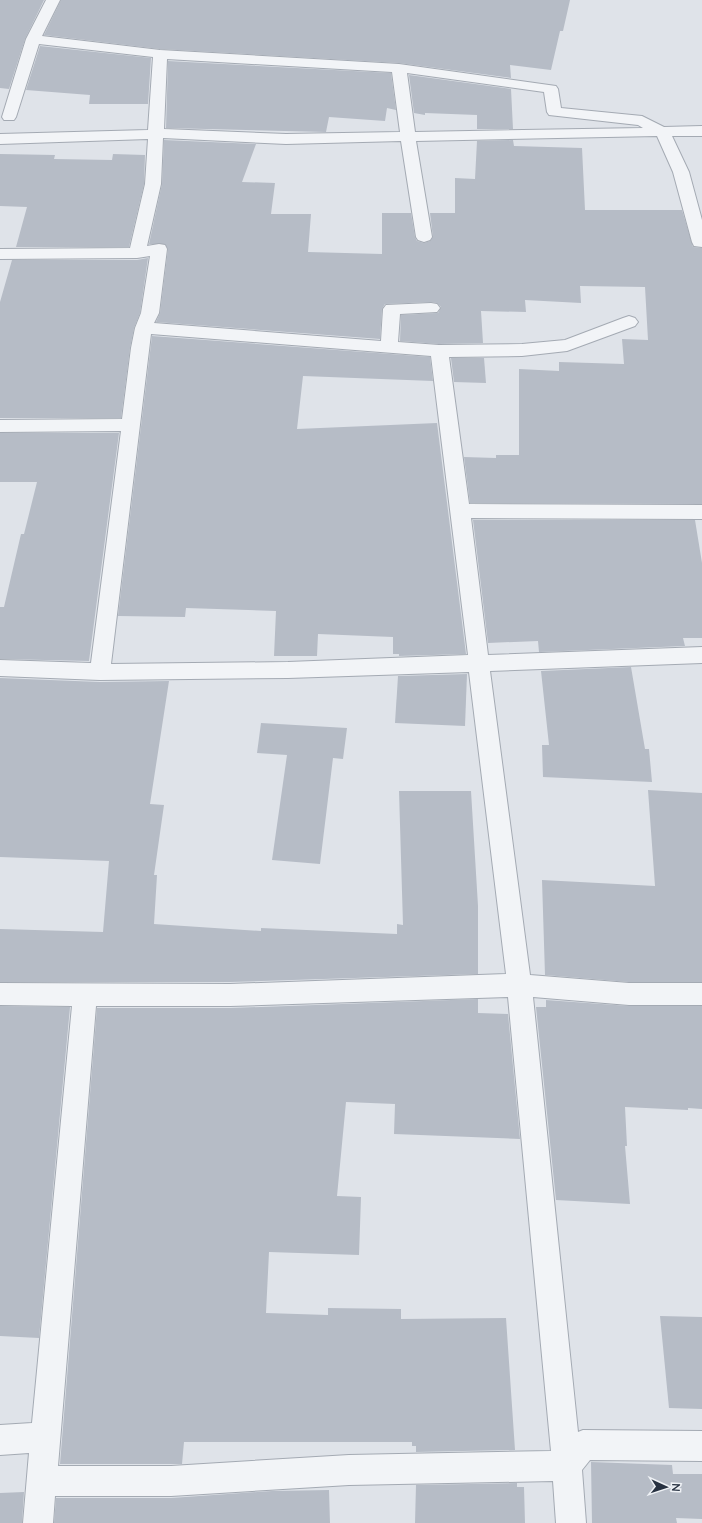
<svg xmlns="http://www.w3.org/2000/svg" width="702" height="1523" viewBox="0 0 702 1523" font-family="Lato,sans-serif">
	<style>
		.building { fill: #b6bcc6 }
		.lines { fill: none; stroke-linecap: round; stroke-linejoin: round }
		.minor-casing { stroke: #a4aab3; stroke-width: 2 }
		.minor { fill: #f2f4f7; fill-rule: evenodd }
	</style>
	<rect width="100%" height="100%" fill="#dfe3e9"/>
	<g class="building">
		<path d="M0,0h44l-19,39 -16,50 -9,-1z"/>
		<path d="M61,0h509l-7,31h-3l-9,39 -41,-5 1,13 -112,-15 -239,-14 -116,-14z"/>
		<path d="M40,46l111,12 -3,46h-59l1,-9 -64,-5z"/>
		<path d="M168,61l223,12 5,37 -9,-2 -2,13 -56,-4 -3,15 -160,-4z"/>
		<path d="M409,75l102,14 2,40h-36v-14l-52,-2v2l-11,-2z"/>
		<path d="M164,140l92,4 -14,38 33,1 -4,31h40l-3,38 74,2v-41h29l4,24 2,4 7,2 6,-2 3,-4 -3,-24h25v-35l20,1 2,-38 36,-1 1,6 68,2 3,62h97l11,37 9,1v256l-232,-1 -6,-46 32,1v-3h23v-86l40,2v-9l65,2 -2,-25 26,1 -3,-53 -65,-1 1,17 -56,-3 1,12 -45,-1 2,32 -44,1 -39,-3 1,-26 37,-2 3,-6 -4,-4 -6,-1 -46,2 -3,5 -2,30 -224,-17 4,-9 8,-64 -3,-5h-16l13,-60z"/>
		<path d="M0,154l55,1 -1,4 58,1 1,-6 32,1 -1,29 -15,63h-113l11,-40 -27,-1z"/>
		<path d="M148,258l-8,55 -6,15 -4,20 -9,70h-121v-116l12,-42h125z"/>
		<path d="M152,336l278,21 3,24 -130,-5 -6,53 140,-6 29,231 -67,2v-2h-6v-17l-75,-3 -1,22h-43l2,-45 -90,-3 -1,9 -67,-1z"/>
		<path d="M451,358h33l2,25 -32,-1z"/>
		<path d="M0,433h119l-30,228 -89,-2v-52h4l17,-73h3l13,-52h-37z"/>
		<path d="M473,520h222l7,43v75h-19l2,8 -146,6 -1,-11 -50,2z"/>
		<path d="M631,667l14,82h4l3,33 -109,-5 -1,-32h7l-8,-74z"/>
		<path d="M467,674l-2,52 -70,-3 3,-47z"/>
		<path d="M0,678l100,4 69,-1 -19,123 14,1 -10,70h3l-3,49 107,7v-3l136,6v-10l6,1 -4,-134h72l7,115v68l-248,8h-230v-53l103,3 6,-71 -109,-4z"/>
		<path d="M261,723l86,5 -4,31 -10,-1 -13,106 -48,-4 15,-105 -30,-2z"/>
		<path d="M648,790l54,3v189h-73l-84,-7 -3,-95 113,6z"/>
		<path d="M478,999v14l30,1 12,125 -126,-5 1,-30 -49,-2 -9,94 24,1 -2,58 -90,-3 -3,61 62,2v-7l73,1v10l105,-1 9,132 -99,2v-6h-4v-4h-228l-2,22h-122l37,-456h133z"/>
		<path d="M546,1000l83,6h73v103l-14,-1v2l-63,-3 2,39h-2l5,58 -74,-4 -20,-193h10z"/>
		<path d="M0,1006l70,1 -31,331 -39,-2z"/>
		<path d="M660,1316l42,1v92l-33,-1z"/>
		<path d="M591,1462l81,3 1,9h29v45l-26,-1 1,5h-85z"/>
		<path d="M517,1483v4h7l1,36h-110l1,-38z"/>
		<path d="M329,1490l1,33h-276l2,-25h115l101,-7z"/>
		<path d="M24,1492l-2,31h-22v-30z"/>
	</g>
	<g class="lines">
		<defs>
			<path id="minor" d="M46,0h14l-18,36 118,14 239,14 157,22 2,3 3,19 81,8 22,11 38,-1v10h-30l17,36 13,48v27l-8,-1 -2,-4 -19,-70 -16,-36 -241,5 16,96 -2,3 -6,2 -6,-2 -2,-3 -15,-96 -115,3 -123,-6 -2,46 -14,62 12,-2 6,1 2,4 -8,64 -5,10 227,18 2,-32 3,-4 45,-2 6,1 3,4 -3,4 -37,2 -2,28 41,3 83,-1 43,-4 58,-22 6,-2 6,2 3,4 -3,4 -68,25 -45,5 -73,1 20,147 233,1v14l-231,-1 17,137 214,-8v16l-212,8 40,304 99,8h73v22h-73l-96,-8 45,435 5,-2 119,1v30l-112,-1 -8,10 4,53h-30l-3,-42 -204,4 -178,11h-116l-2,27h-30l6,-70 -29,2v-30l32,-2 40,-417 -72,-1v-22l230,1 276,-10 -37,-302 -181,6 -188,2 -100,-4v-16l91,3 30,-232 -121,1v-12l122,-1 9,-71 4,-20 6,-15 9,-57 -13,2 -137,1v-10l130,-1 15,-64 3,-45 -148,5v-10l148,-4 5,-73 -114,-13 -23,73 -2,3h-10l-2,-3 24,-78zM167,59l225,13 8,60 -114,2 -122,-5zM407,73l137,19 3,20 2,3 89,10 5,3 -228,4zM151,334l280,22 37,299 -180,7 -177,2zM508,997l43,454 -202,4 -178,11h-113l38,-460h134z"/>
		</defs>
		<use href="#minor" class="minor-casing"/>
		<use href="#minor" class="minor"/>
	</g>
	<g transform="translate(666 1487) rotate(93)" stroke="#eff2f6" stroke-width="3" paint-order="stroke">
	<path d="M0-3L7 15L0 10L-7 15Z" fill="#273141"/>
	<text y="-6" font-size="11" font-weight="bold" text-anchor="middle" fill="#273141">N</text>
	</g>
</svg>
